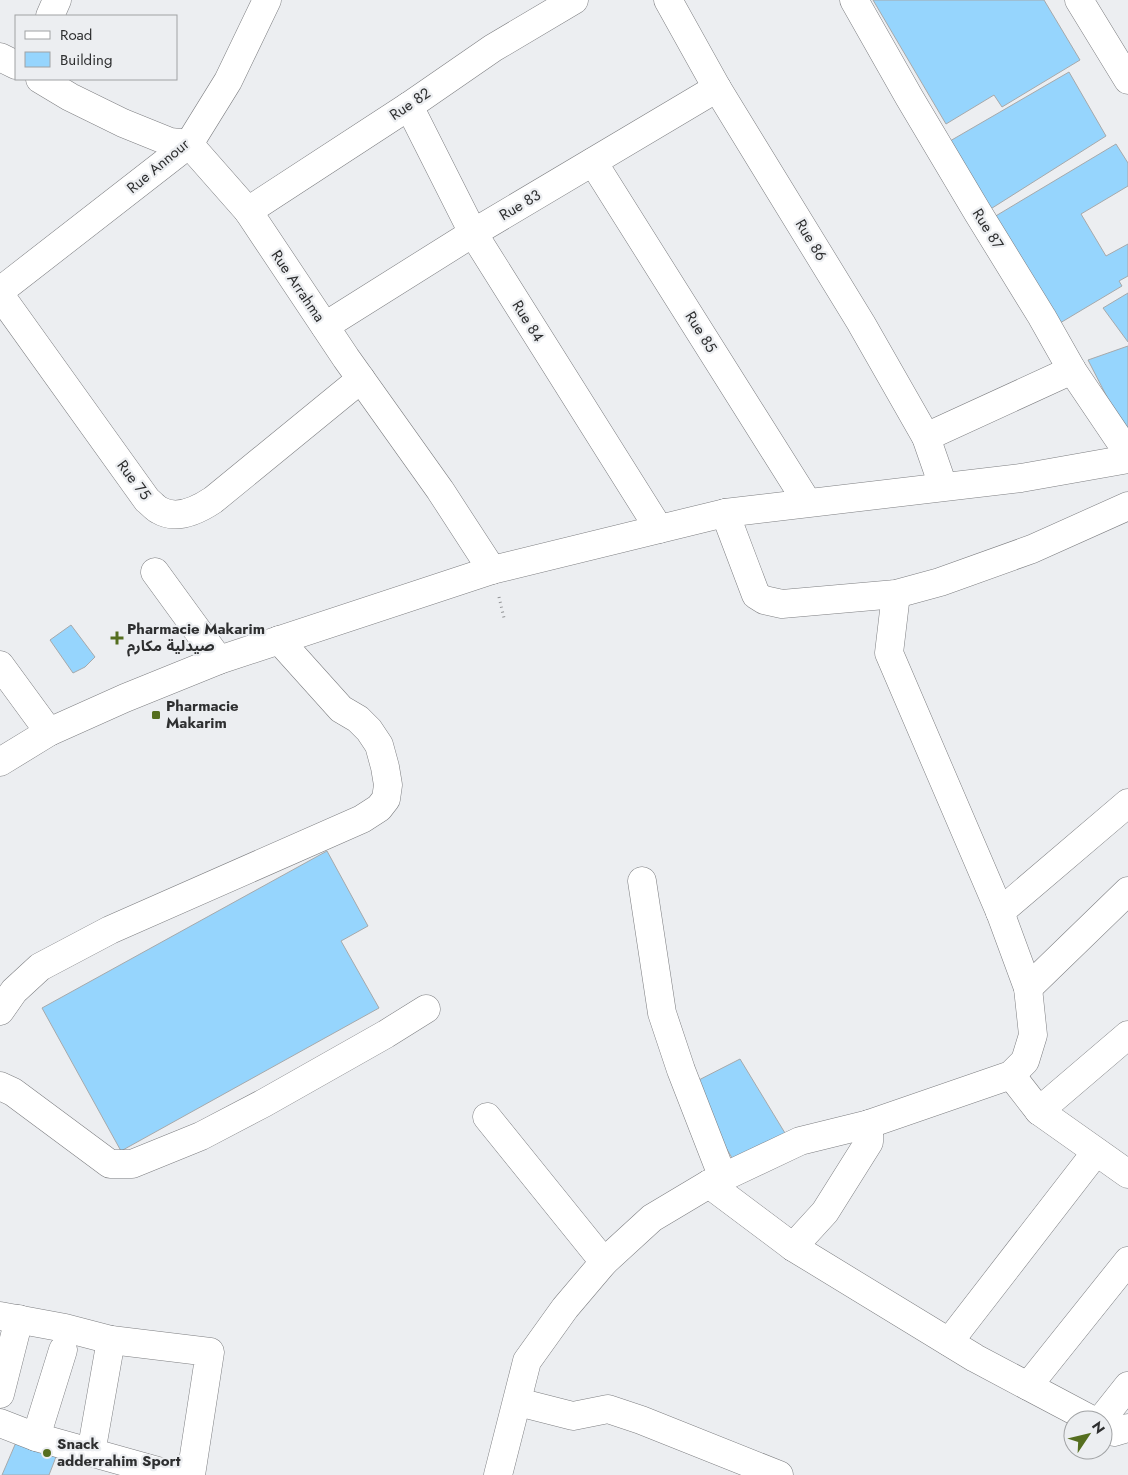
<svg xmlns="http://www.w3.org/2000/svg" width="1128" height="1475" viewBox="0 0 1128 1475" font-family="Jost,'Noto Sans Arabic',sans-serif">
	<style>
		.building { fill: #96d5fd; stroke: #a6a9ab }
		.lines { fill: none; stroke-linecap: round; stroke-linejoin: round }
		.minor-casing { stroke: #7d7e81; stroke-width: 29 }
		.path { stroke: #939497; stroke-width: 3; stroke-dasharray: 1 4; stroke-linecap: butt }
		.minor { stroke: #fff; stroke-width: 28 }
		.poi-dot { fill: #556e1f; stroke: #eceef1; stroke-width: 2 }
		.labels { text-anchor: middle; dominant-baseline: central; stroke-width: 4.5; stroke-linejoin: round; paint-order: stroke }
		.street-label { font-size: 15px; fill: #2e2f30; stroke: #eceef1 }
		.poi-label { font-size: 15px; font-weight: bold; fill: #2e2f30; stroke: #eceef1; text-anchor: start }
	</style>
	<rect width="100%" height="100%" fill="#eceef1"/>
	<g class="building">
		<path d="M873,0h171l36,60 -78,47 -8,-12 -48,29z"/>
		<path d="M1069,72l37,64 -117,74 -39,-69z"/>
		<path d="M1116,144l12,19v23l-47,28 25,42 22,-12v32l-9,5 3,5 -67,40 -61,-109z"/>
		<path d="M1128,293v49l-25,-34z"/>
		<path d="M1128,346v84l-3,2 -37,-72z"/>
		<path d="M71,625l24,32 -10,10 -12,6 -23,-33z"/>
		<path d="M327,851l41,75 -27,15 38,67 -258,143 -79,-143z"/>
		<path d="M740,1059l48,79 -53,25 -46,-78z"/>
		<path d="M17,1440l39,17 -7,18h-47z"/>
	</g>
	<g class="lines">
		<defs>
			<g id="minor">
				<path d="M668,0l49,88 144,235 65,114 17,49"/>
				<path d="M854,0l55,97 69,116 64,104 30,53 56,83"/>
				<path d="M1079,0l49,80"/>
				<path d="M50,16l7,-16"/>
				<path d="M0,57l16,8"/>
				<path d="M40,79l30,18 53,26 47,19 19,2 59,67 98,147 94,132 52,80"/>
				<path d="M409,106l64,127 186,296"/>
				<path d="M593,162l214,340"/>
				<path d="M248,211l161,-105 84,-58 81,-48"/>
				<path d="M0,291l189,-147 39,-63 39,-81"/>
				<path d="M0,295l147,205c4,3 8,8 12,10 18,11 39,0 54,-10l148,-121"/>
				<path d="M325,326l148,-93 244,-145"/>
				<path d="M926,437l146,-67"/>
				<path d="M725,513l31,82 8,5 18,4 114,-10 44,-12 92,-33 96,-43"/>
				<path d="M155,572l64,88"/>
				<path d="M0,665l49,67"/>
				<path d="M0,762l49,-30 76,-34 94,-38 273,-90 233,-57 296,-35 107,-19"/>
				<path d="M642,881l20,132 19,57 42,108"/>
				<path d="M1000,912l128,-109"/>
				<path d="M1028,988l100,-97"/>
				<path d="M0,1011l14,-20 26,-24 70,-37 252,-111 17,-11 7,-9 2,-14 -3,-18 -6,-22 -10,-15 -11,-11 -17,-10 -62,-69"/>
				<path d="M1011,1075l28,36 89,63"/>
				<path d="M0,1086l13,6 97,72h22l69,-28 63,-33 122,-69 40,-25"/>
				<path d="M1039,1111l89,-76"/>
				<path d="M487,1117l117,145"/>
				<path d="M709,1184l84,63 182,111 117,62"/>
				<path d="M793,1247l32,-35 44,-70v-18"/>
				<path d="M0,1316l65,12 46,12 99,12 -19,123"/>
				<path d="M949,1342l147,-190"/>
				<path d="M1028,1386l100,-125"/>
				<path d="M0,1394l19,-75"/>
				<path d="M518,1402l55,14 35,-7 33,11 138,55"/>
				<path d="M1101,1420l27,-34"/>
				<path d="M0,1423l36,14 136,38"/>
				<path d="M1103,1426l11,6 14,-4"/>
				<path d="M36,1437l27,-87"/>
				<path d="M91,1453l20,-113"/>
				<path d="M498,1475l29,-114 38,-53 39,-46 48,-44 57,-34 91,-43 69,-17 142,-49 14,-14 8,-26 -5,-47 -28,-76 -111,-259 7,-59"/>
			</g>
		</defs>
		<use href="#minor" class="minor-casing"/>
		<path class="path" d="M499,597l5,21"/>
		<use href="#minor" class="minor"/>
	</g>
	<g class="poi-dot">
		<path d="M114.5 630.5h5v5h5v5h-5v5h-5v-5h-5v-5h5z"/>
		<rect x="151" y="710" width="10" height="10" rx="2.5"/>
		<circle cx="47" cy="1453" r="5"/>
	</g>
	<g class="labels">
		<g class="street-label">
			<text transform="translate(410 104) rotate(-34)">Rue 82</text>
			<text transform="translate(158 166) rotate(-40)">Rue Annour</text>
			<text transform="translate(520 205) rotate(-31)">Rue 83</text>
			<text transform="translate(988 229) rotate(58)">Rue 87</text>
			<text transform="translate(811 240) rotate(59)">Rue 86</text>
			<text transform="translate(298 286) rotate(56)">Rue Arrahma</text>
			<text transform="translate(528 321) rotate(58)">Rue 84</text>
			<text transform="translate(701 332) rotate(58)">Rue 85</text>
			<text transform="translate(134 480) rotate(53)">Rue 75</text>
		</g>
		<g class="poi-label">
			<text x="127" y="629">Pharmacie Makarim<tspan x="127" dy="17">صيدلية مكارم</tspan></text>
			<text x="166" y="706">Pharmacie<tspan x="166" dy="17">Makarim</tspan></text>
			<text x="57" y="1444">Snack<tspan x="57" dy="17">adderrahim Sport</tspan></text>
		</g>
	</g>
	<rect x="15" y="15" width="162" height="65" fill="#eceef1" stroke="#a0a2a4"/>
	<rect x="25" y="31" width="25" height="8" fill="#ffffff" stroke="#a0a2a4"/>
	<text x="60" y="40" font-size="15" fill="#2e2f30">Road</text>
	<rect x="25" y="52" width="25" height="15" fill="#96d5fd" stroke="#a0a2a4"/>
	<text x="60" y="65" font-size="15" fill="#2e2f30">Building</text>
	<g transform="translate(1088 1435) rotate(55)"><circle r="24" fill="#eceef1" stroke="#a0a2a4"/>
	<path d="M0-4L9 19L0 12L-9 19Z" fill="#556e1f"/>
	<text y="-8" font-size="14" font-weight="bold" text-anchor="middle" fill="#2e2f30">N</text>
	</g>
</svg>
